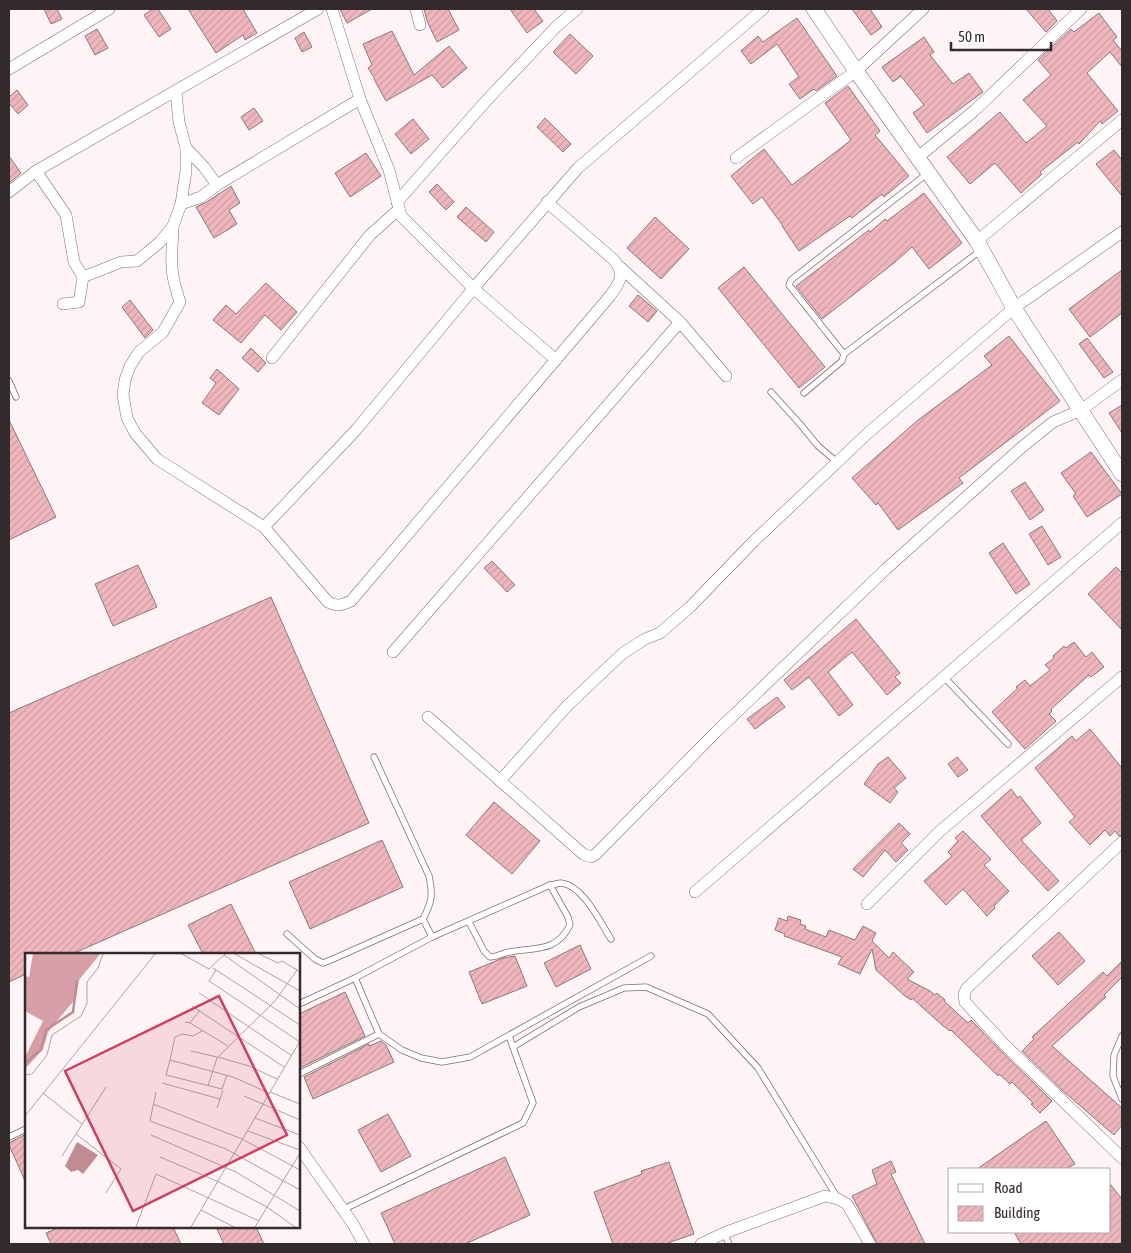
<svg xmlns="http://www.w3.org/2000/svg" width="1131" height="1253" viewBox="0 0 1131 1253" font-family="'Asap Condensed',sans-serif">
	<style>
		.building { fill: url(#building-hatch); stroke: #8c777a }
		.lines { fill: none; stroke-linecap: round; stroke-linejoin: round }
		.service-casing { stroke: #816c6f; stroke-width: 7 }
		.minor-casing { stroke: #816c6f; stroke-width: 12 }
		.tertiary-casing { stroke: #816c6f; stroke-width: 16 }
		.service { stroke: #fff; stroke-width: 5.5 }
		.minor { stroke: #fff; stroke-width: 11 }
		.tertiary { stroke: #fff; stroke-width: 15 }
		.inset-river { fill: none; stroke: #c18b93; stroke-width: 2.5 }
		.inset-road { fill: none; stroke: #ada3a5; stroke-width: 1 }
		.view { fill: #ce3f64; fill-opacity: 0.15; stroke: #ce3f64; stroke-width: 2.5 }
		.inset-edge { fill: none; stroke: #332a2c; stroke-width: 2.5 }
	</style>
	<defs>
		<pattern id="building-hatch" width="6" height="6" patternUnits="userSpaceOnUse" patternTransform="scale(1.25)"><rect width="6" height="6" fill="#f0b6be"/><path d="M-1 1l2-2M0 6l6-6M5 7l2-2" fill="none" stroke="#ce9da3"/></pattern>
	</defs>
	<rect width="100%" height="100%" fill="#fef4f5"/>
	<g class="building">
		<path d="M44,9h13l5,10 -11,5z"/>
		<path d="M153,9h5l13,20 -12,8 -15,-22z"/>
		<path d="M188,9h55l14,24 -12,7 -2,-5 -27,18z"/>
		<path d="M340,9h32l-25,14z"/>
		<path d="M424,9h24l11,21 -22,12 -10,-21z"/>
		<path d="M510,9h24l9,12 -16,12z"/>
		<path d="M852,9h18l12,18 -11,8z"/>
		<path d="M1026,9h22l9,12 -11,11z"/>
		<path d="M1099,13l18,24 -4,3 9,11v16l-12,-15 -23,21 31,38 -16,13 -2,-3 -21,23 -1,-2 -38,30 2,2 -21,19 -26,-30 -25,21 -23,-27 53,-45 26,31 21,-17 -24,-26 28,-25 -13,-15 33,-31 3,3z"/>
		<path d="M797,18l40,58 -21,15 -2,-2 -14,10 -11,-15 10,-7 -22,-33 -26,20 -10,-13 17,-15 5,6z"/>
		<path d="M97,29l11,19 -13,7 -10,-19z"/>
		<path d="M392,31l22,44 35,-29 18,22 -24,20 -11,-13 -46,26 -12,-22h1l-7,-11 4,-3 -9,-21z"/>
		<path d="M304,32l8,15 -10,5 -7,-14z"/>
		<path d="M570,34l23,22 -17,18 -23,-22z"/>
		<path d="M924,37l10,15 -4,3 23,29 16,-11 14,19 -56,41 -14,-20 11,-8 -23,-29 -8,6 -11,-15z"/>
		<path d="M848,86l32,45 -5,4 34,41 -25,21 -2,-3 -30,24 -2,-2 -51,35 -17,-25h1l-21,-29 -9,7 -22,-28 33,-27 28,36 45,-34 14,-11 -26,-37z"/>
		<path d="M17,90l11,15 -10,9 -9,-11v-6z"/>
		<path d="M254,108l9,13 -14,9 -8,-13z"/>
		<path d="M545,118l26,26 -8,8 -26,-25z"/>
		<path d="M413,119l16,20 -18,15 -16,-20z"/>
		<path d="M1114,150l8,10v36l-26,-32z"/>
		<path d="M366,153l15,23 -31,21 -15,-24z"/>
		<path d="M9,156l12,17 -12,10z"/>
		<path d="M437,184l17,18 -8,8 -17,-18z"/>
		<path d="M231,186l9,17 -11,7 8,14 -23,14 -18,-31 9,-4z"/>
		<path d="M924,193l38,50 -33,26 -17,-22 -18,16 -72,56 -26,-33 73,-56 1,2 15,-13 2,2z"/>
		<path d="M466,207l28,25 -8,10 -29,-25z"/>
		<path d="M655,217l34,32 -28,30 -34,-31z"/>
		<path d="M744,267l81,100 -26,21 -81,-100z"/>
		<path d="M1122,270v43l-32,24 -21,-28z"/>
		<path d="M266,283l31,29 -16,18 -16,-15 -24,28 -28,-23 13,-15 10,9z"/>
		<path d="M638,295l19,16 -9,11 -19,-16z"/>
		<path d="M130,300l23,30 -8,8 -23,-31z"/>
		<path d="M1009,336l51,65 -101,77 4,5 -65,47 -20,-27 -2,2 -24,-27 66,-58 74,-55 -8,-9z"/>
		<path d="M1087,338l26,34 -9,6 -25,-34z"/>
		<path d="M251,348l15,15 -8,9 -16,-14z"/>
		<path d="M217,369l22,20 -20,26 -17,-12 14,-20 -6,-5z"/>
		<path d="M1122,405v28l-13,-20z"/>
		<path d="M9,420l47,97 -47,23z"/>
		<path d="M1091,452l31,42 -35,23 -14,-21 3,-2 -15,-21z"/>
		<path d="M1025,482l19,28 -14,10 -19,-29z"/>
		<path d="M1042,526l19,31 -13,8 -19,-31z"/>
		<path d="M1003,543l27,41 -14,10 -27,-41z"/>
		<path d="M492,561l23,24 -8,7 -23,-24z"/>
		<path d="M138,565l19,42 -44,19 -18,-42z"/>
		<path d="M1116,567l6,6v57l-34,-36z"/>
		<path d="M271,597l98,226 -297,131h-46v20l-17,8v-269z"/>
		<path d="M856,619l44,54 -5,4 6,6 -14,12 -35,-43 -24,20 25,33 -14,11 -30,-39 -17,13 -8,-10z"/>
		<path d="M1074,642l12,15 6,-5 12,15 -13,10 -2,-2 -38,34 1,2 -3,3 7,7 -31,28 -33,-37 26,-24 -2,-1 9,-7 5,6 20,-16 -5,-5 9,-7 -1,-2 11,-10 2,2z"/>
		<path d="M777,697l8,10 -30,22 -8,-10z"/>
		<path d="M1090,729l32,39v67l-3,1 -4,-5 -5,5 -5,-6 -15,15 -21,-23 6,-5 -40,-49 37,-32 4,5z"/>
		<path d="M888,757l18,21 -12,10 4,4 -8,11 -26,-19 14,-20z"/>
		<path d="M957,757l11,13 -10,7 -10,-13z"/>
		<path d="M1011,789l7,9 2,-2 21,27 -19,16v2l37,40 -11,10 -38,-41 -29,-34z"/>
		<path d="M494,802l46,39 -28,33 -46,-39z"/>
		<path d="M899,823l11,11 -9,9 7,7 -12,12 -11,-12 -22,27 -10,-8z"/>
		<path d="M963,831l28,28 -7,6 25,26 -15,15 1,2 -8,8 -24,-27 -17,16 -22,-24 28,-25 -4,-4 10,-11 -3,-3z"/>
		<path d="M382,840l21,47 -93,42 -21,-47z"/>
		<path d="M231,904l25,50h-53l-15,-29z"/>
		<path d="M788,916l13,4 -1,4 6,2 -1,3 21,8 3,-7 26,10 8,-14 13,7 -4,8 17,17 4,-6 21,20 -7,7 23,12 5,4 2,-2 8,7 -1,1 24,22 3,-3 28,29 53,52 -12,12 -9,-9 2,-1 -21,-21 -2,2 -11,-10 -1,2 -47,-46 -1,1 -8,-6 -30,-27 -1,2 -6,-4 -29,-26 -4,-21 -12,25 -22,-10 4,-7 -58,-21 1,-2 -10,-4 4,-12 8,3z"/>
		<path d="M1059,932l26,29 -27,24 -26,-29z"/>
		<path d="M580,945l11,24 -35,18 -12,-24z"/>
		<path d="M515,956l12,30 -45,18 -13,-32 34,-14z"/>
		<path d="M1122,961v16l-18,18 2,2 -54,49 70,62v17l-8,10 -51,-44 -41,-40 12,-12 -2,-2 71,-65 4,4z"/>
		<path d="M345,992l20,44 -65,32 -1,-54z"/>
		<path d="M381,1041l5,4 8,17 -81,37 -9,-22 65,-33v2z"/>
		<path d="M388,1114l23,42 -30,16 -23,-42z"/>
		<path d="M1046,1121l29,43 -9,5h-89z"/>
		<path d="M26,1134v49l-17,-38v-2z"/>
		<path d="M505,1157l25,58 -65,29h-70l-14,-31z"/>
		<path d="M891,1161l5,11 -5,2 34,70h-48l-25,-48 25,-12 -5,-14z"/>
		<path d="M669,1162l25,72 -29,10h-52l-19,-52 48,-18 -1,-3z"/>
		<path d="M1110,1184l12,15v45h-101l-7,-12h96z"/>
		<path d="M60,1227h113l8,17h-130l-5,-11z"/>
		<path d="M216,1227h40l8,17h-40z"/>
	</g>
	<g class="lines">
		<defs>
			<g id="service">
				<path d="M844,354l136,-103"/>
				<path d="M9,381l7,16"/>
				<path d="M771,392l29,32 18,22 19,16"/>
				<path d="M804,393l38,-32 2,-7 -55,-69 2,-5 137,-107"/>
				<path d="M944,677l64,67"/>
				<path d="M374,757l55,119c4,19 3,26 -6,43l9,18"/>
				<path d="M469,922l15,29 6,6c7,0 12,-4 19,-5 26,-5 47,1 61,-27l-2,-8 -18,-32"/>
				<path d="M287,934l28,25 8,4 10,-4 90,-40"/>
				<path d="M355,978l24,56 23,16 19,8 21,4 28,-5 181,-101"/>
				<path d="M299,1004l56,-26 77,-41 118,-52c3,0 8,-2 11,-2 22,2 39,39 50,56"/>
				<path d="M1122,1036l-8,19 -1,21 9,23"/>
				<path d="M513,1047l66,-40 45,-19 22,-1 62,27 50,54 79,129"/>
				<path d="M299,1074l80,-40"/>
				<path d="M9,1137l17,-8"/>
				<path d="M342,1210l181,-87 10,-20 -24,-67"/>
				<path d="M724,1233l5,11"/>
			</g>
			<g id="minor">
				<path d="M332,9l28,90 29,71 12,46 72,72 83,72"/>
				<path d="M416,9l4,16"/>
				<path d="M9,69l100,-60"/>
				<path d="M176,92l3,30 7,26 18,19 13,18"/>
				<path d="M736,158l120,-87 67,-62"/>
				<path d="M917,158l57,-47 107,-102"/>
				<path d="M36,171l30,44 8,47 9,15 -4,25 -16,2"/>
				<path d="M9,192l27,-21 282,-162"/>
				<path d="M397,202l89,-101 70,-74 21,-18"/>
				<path d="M181,204l5,-33v-23"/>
				<path d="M173,226c0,13 -2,27 -1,40 0,12 4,24 8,36l-17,30 -24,20 -9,14 -5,14 -2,15 4,23 8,15 22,26 107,68 92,-97 122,-147 100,-115 185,-159"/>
				<path d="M977,241l145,-121"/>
				<path d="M620,267l60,55 46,54"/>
				<path d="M83,277l38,-15 16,-1 23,-19 13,-16 8,-22 20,-7 16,-12 143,-86"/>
				<path d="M272,358l98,-123 28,-25"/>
				<path d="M264,527l64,75c9,5 14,3 23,-1l259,-305c10,-14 16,-21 4,-36l-67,-58"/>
				<path d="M393,652l287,-330"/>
				<path d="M428,717l155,137 8,3 5,-3 119,-121 171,-164 88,-79 48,-43 31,-25 28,-12 41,-30"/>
				<path d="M500,781l67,-75 56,-53 22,-14 15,-6 30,-26 64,-66 114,-108 146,-125 108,-76"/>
				<path d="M1122,842l-155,146 -3,6 1,8 39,42 118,114"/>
				<path d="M695,892l427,-369"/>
				<path d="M867,904l73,-73 182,-154"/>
				<path d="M299,1147l54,77 11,20"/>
				<path d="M701,1244l23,-11 101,-37 13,3 9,5 23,40"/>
			</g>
			<path id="tertiary" d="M814,9l42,62 121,170 37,67 108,166"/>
		</defs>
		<use href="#service" class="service-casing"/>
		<use href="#minor" class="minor-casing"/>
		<use href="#tertiary" class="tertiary-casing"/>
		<use href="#service" class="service"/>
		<use href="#minor" class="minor"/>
		<use href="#tertiary" class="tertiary"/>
	</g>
	<g transform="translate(25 953)">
		<rect width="275" height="275" fill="#fef4f5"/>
		<path d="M8,1h67l-21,26 -3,18 -28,34 -5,17 -18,20v-12l18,-36 -18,-10v-35l4,1z" fill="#d69ea6"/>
		<path d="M52,189l21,13 -15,19 -5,-4 -7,2 -6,-6z" fill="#c18b93"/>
		<path class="inset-river" d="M0,110l16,-13 5,-20 27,-18 4,-32"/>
		<path class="inset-road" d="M157,1l27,15 16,-15M210,1l65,37M234,1l19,9 4,-2 15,9M199,2l76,54M188,15l87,57M191,17l-7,11 91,61M174,40l93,63M167,53l92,61M160,69l5,1 10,-13M165,70l38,23M177,78l-9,5 -11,-2 -7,3 -5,23 63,17 36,16M166,98l26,6M193,104l31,9 28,13M145,107l-4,15 56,14 5,-14M0,122l7,-1 15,-19 5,-20 29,-19 6,-13v-21l11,-14 5,-14M137,130l58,16M183,133l9,-28 58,-57 22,-31 3,2M131,139l-6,29 76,28 74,41M245,139l30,12M18,140l39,31M219,143l56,24M128,151l89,35 58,31M192,155l6,-18M0,163l130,-162M230,165l45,17M223,178l52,19M51,181l45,35 -15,24M126,182l85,37 64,39M37,203l44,-69M135,204l59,25 48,25 28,20M176,257l33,17M111,274l20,-53 103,47M166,274l109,-186M230,274l45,-74"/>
		<path class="view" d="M194,43l68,139 -154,76 -68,-140z"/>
		<rect width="275" height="275" class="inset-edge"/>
	</g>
	<rect width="1131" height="1253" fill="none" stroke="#332a2c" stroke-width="20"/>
	<rect x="948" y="1168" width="162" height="65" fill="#ffffff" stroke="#adaaab"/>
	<rect x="958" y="1184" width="25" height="8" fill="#ffffff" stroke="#adaaab"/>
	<text x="994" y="1193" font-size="15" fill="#332a2c">Road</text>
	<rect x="958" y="1206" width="25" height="15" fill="url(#building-hatch)" stroke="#adaaab"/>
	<text x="994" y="1218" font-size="15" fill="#332a2c">Building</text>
	<path d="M951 42v8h100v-8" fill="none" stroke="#332a2c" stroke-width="2.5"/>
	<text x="958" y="42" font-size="15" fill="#332a2c" stroke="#ffffff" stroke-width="4" paint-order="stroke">50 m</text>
</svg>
